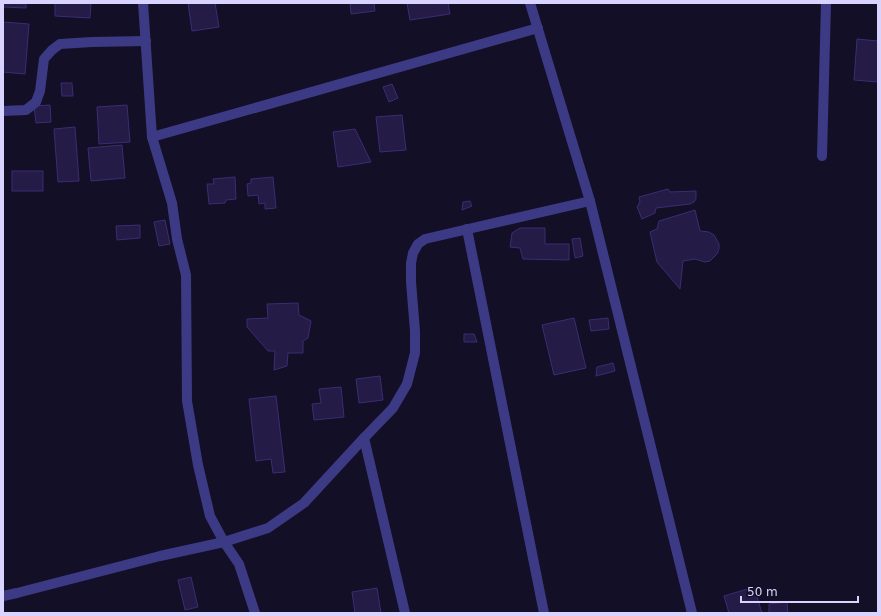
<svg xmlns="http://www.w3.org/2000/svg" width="881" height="616" viewBox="0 0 881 616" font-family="'DejaVu Sans',sans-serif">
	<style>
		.building { fill: #241b47; stroke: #3b2d73 }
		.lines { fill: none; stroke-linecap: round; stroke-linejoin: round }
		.minor { stroke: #3d3a85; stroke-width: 10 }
	</style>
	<rect width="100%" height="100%" fill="#130f26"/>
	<g class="building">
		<path d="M3,3h23v5l-23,-1z"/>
		<path d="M55,3h36l-1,15 -35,-2z"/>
		<path d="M188,3h27l4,24 -27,4z"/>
		<path d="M350,3h24l1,8 -24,3z"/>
		<path d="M407,3h41l2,11 -40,6z"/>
		<path d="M3,22l26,2 -4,50 -22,-2z"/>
		<path d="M857,39l21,2v41l-24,-2z"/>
		<path d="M61,83h11l1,13h-11z"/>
		<path d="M392,84l6,14 -9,4 -6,-15z"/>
		<path d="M50,105l1,17 -15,1 -2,-17z"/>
		<path d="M127,105l3,37 -31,2 -2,-37z"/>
		<path d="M402,115l4,35 -26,2 -4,-35z"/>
		<path d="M75,127l4,54 -21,1 -4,-53z"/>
		<path d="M355,129l16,33 -33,5 -5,-35z"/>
		<path d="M122,145l3,33 -34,3 -3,-33z"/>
		<rect x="12" y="171" width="31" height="20"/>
		<path d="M235,177l1,22 -10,1 -1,3 -16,1 -2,-20h7l-1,-5z"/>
		<path d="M273,177l3,31 -11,1v-6l-6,1 -1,-9 -10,1 -1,-12 4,-1v-4z"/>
		<path d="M668,189l2,3 26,-1v8l-2,3 -4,2 -34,4 -1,5 -13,6 -5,-12 3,-5 -1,-5z"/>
		<path d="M470,201l2,5 -10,4 1,-8z"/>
		<path d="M695,210l5,21 9,1 5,3 5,9v5l-2,5 -7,7 -5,1 -10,-3 -12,2 -3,28 -23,-27 -7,-30 7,-3 2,-8z"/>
		<path d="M165,220l5,24 -11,2 -5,-24z"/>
		<path d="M140,225v13l-23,2 -1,-14z"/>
		<path d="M520,228h25v16h24v16l-46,-1 -3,-11 -10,-1 2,-14z"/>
		<path d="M580,238l3,18 -8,2 -3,-19z"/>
		<path d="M298,303l1,12 12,6 -3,17 -5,3v12h-15l-1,13 -13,4 1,-19h-7l-21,-24v-8l21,-1 -1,-14z"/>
		<path d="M574,318l12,50 -32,7 -12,-50z"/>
		<path d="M608,318l1,11 -18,2 -2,-11z"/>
		<path d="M464,334h10l3,8h-13z"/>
		<path d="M613,363l2,8 -19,5 1,-9z"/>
		<path d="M380,376l3,24 -24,3 -3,-24z"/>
		<path d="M341,387l3,30 -30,3 -2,-16 9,-1 -2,-14z"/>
		<path d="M276,396l9,76 -12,1 -2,-14 -15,2 -7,-62z"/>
		<path d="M191,577l7,30 -13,3 -7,-30z"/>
		<path d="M754,587l8,26h-33l-5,-17z"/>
		<path d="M377,588l4,25h-26l-3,-21z"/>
		<path d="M787,602l1,11h-19v-9z"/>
	</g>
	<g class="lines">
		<g class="minor">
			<path d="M143,3l9,134 20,66 5,36 9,36 1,126 11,64 12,51 14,26 15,22 16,49"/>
			<path d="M530,3l60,198 102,412"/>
			<path d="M3,111l23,-1 10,-8 4,-11 4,-32 8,-9 8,-6 32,-2 54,-1"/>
			<path d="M152,137l386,-109"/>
			<path d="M822,156l4,-153"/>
			<path d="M467,229l77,384"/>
			<path d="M364,438l41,175"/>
			<path d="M3,596l14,-3 143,-37 64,-14 44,-14 36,-25 60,-65 29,-30 14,-24 8,-31v-22l-4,-49v-19l2,-10 5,-9 7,-5 165,-38"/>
		</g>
	</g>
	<rect width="881" height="616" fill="none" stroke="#d9d4ff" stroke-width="8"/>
	<path d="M741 596v6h117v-6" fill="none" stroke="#d9d4ff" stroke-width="2"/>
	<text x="747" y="596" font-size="12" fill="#d9d4ff" stroke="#130f26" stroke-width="3" paint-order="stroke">50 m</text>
</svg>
